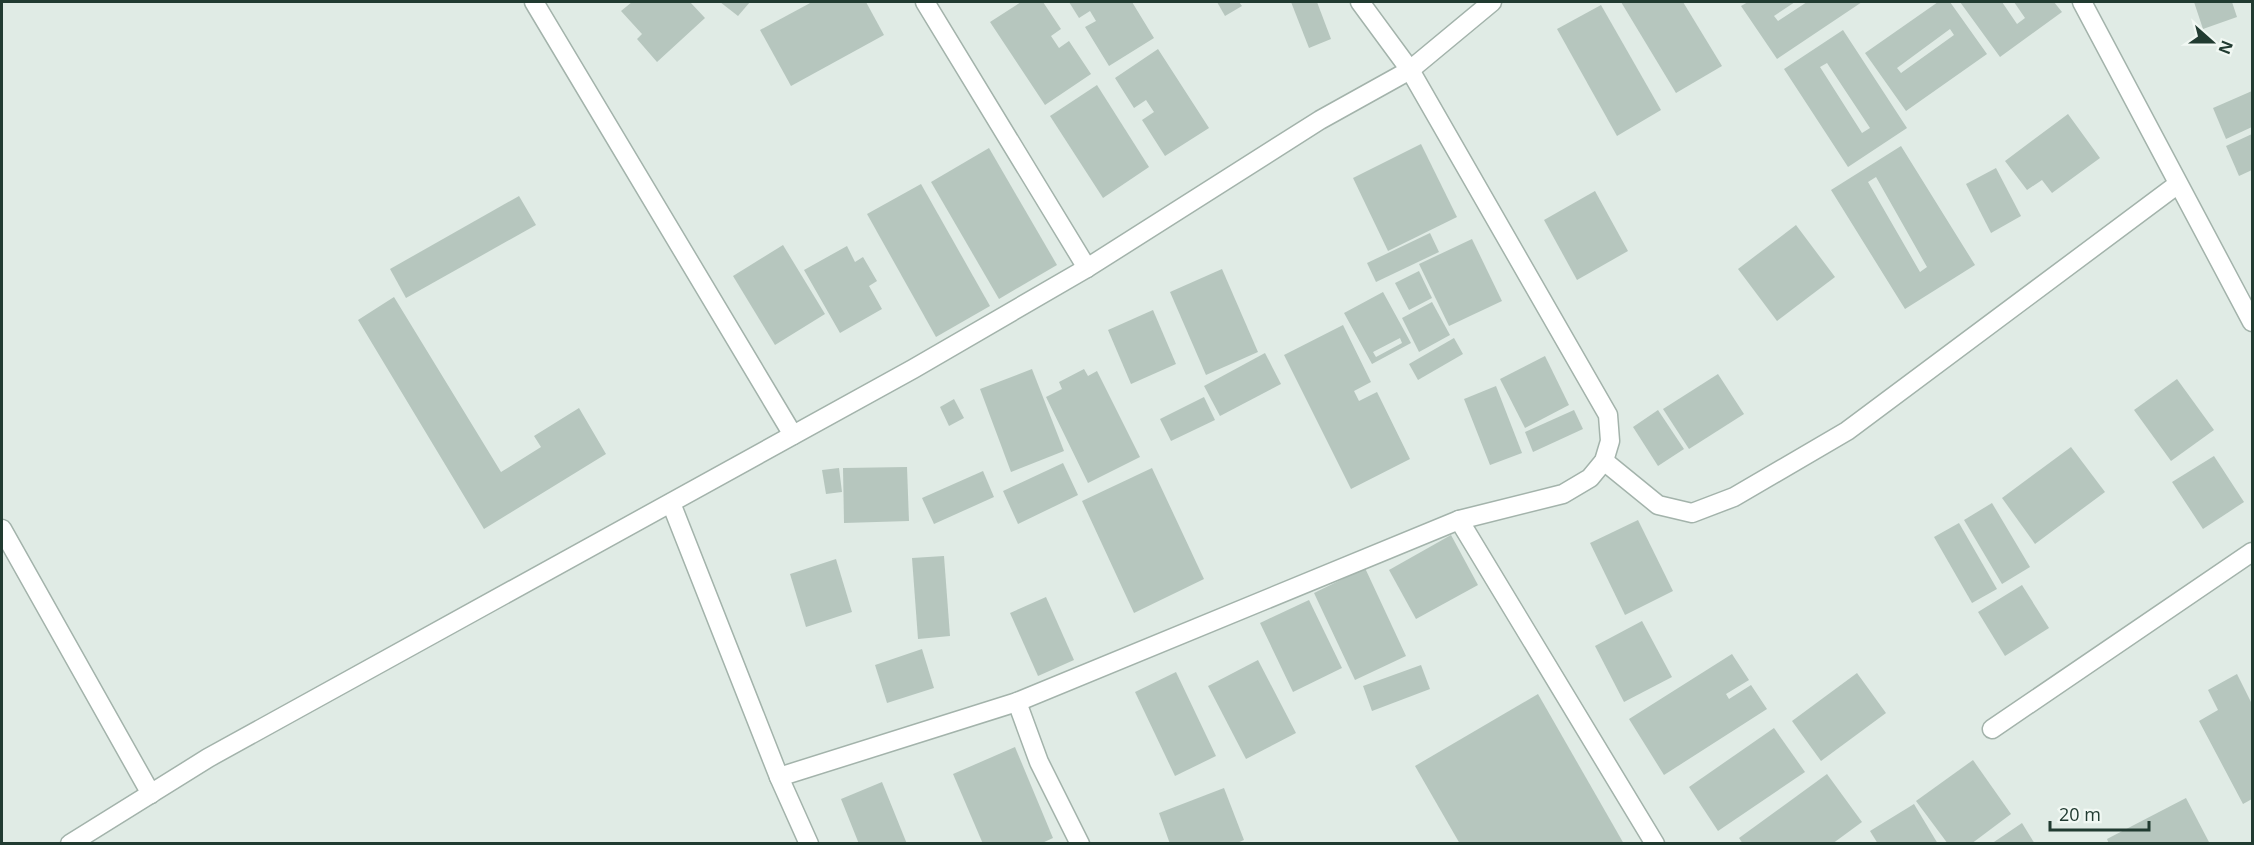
<svg xmlns="http://www.w3.org/2000/svg" width="2254" height="845" viewBox="0 0 2254 845" font-family="'Open Sans',sans-serif">
	<style>
		.building { fill: #b6c6be; fill-rule: evenodd }
		.lines { fill: none; stroke-linecap: round; stroke-linejoin: round }
		.street-casing { stroke: #a3b3ab; stroke-width: 21 }
		.street { stroke: #fff; stroke-width: 18 }
	</style>
	<rect width="100%" height="100%" fill="#e0ebe5"/>
	<g class="building">
		<path d="M632,2h58l15,16 -48,44 -20,-23 5,-5 -21,-23z"/>
		<path d="M720,2h30l-12,14z"/>
		<path d="M812,2h54l18,33 -93,51 -31,-56z"/>
		<path d="M1021,2h22l18,27 -10,7 8,12 10,-7 22,33 -46,31 -55,-83z"/>
		<path d="M1069,2h63l22,36 -45,28 -24,-39 11,-6 -6,-10 -11,7z"/>
		<path d="M1217,2h22l3,4 -17,10z"/>
		<path d="M1291,2h26l14,37 -22,9z"/>
		<path d="M1621,2h62l39,64 -46,27z"/>
		<path d="M1748,2h47l-21,14 4,5 29,-19h55l-85,57 -36,-53z"/>
		<path d="M1938,2h12l37,52 -81,57 -41,-58zM1950,29l4,6 -53,38 -4,-5z"/>
		<path d="M1960,2h42l15,22 8,-6 -11,-16h40l8,10 -62,45z"/>
		<path d="M2194,2h38l5,15 -34,12z"/>
		<path d="M1601,5l60,105 -44,26 -60,-107z"/>
		<path d="M1843,30l64,98 -59,39 -64,-98zM1827,63l43,65 -8,5 -42,-66z"/>
		<path d="M1158,49l51,79 -44,28 -23,-36 12,-8 -8,-12 -12,8 -19,-30z"/>
		<path d="M1097,85l52,82 -46,31 -53,-82z"/>
		<path d="M2252,91v36l-26,12 -13,-31z"/>
		<path d="M2068,114l32,44 -48,35 -10,-13 -15,10 -22,-29z"/>
		<path d="M2252,134v36l-13,6 -13,-30z"/>
		<path d="M1421,144l36,73 -69,34 -35,-73z"/>
		<path d="M1901,146l74,119 -70,44 -74,-119zM1876,177l51,90 -7,5 -52,-90z"/>
		<path d="M989,148l68,117 -58,34 -68,-117z"/>
		<path d="M1996,168l25,48 -30,17 -25,-49z"/>
		<path d="M921,184l69,122 -54,31 -69,-123z"/>
		<path d="M1595,191l33,60 -51,29 -33,-60z"/>
		<path d="M519,196l17,29 -130,73 -16,-29z"/>
		<path d="M1796,225l39,52 -58,44 -39,-52z"/>
		<path d="M1430,233l9,19 -63,30 -9,-19z"/>
		<path d="M1472,239l30,62 -53,25 -30,-62z"/>
		<path d="M783,245l42,69 -50,31 -42,-69z"/>
		<path d="M847,246l8,16 8,-5 14,24 -8,5 13,23 -42,24 -36,-63z"/>
		<path d="M1222,269l36,83 -52,23 -36,-83z"/>
		<path d="M1419,271l13,27 -23,12 -14,-27z"/>
		<path d="M1383,292l28,51 -39,21 -28,-51zM1400,338l2,5 -26,14 -3,-5z"/>
		<path d="M394,297l107,175 40,-25 -7,-11 45,-28 27,46 -122,75 -126,-209z"/>
		<path d="M1432,302l18,33 -31,17 -17,-34z"/>
		<path d="M1153,310l23,54 -45,20 -23,-54z"/>
		<path d="M1343,325l28,57 -17,9 5,10 18,-9 33,67 -59,30 -67,-134z"/>
		<path d="M1454,338l9,16 -45,26 -9,-16z"/>
		<path d="M1265,353l16,31 -61,32 -16,-30z"/>
		<path d="M1545,356l24,49 -44,23 -25,-49z"/>
		<path d="M1032,369l32,82 -53,21 -31,-83z"/>
		<path d="M1084,369l4,7 9,-5 43,86 -52,26 -42,-86 16,-8 -3,-7z"/>
		<path d="M1718,374l26,40 -55,35 -26,-40z"/>
		<path d="M2177,379l37,51 -43,31 -37,-51z"/>
		<path d="M1496,386l26,67 -32,12 -26,-66z"/>
		<path d="M1204,397l11,23 -44,21 -11,-22z"/>
		<path d="M954,399l10,19 -15,8 -9,-19z"/>
		<path d="M1574,410l9,19 -50,23 -8,-20z"/>
		<path d="M1658,410l26,39 -26,17 -25,-39z"/>
		<path d="M2071,447l34,45 -70,52 -33,-46z"/>
		<path d="M2214,456l30,46 -41,27 -31,-47z"/>
		<path d="M1063,463l15,32 -60,29 -15,-33z"/>
		<path d="M907,467l2,54 -65,2 -1,-55z"/>
		<path d="M839,468l3,24 -16,2 -4,-24z"/>
		<path d="M1152,468l52,111 -70,34 -52,-112z"/>
		<path d="M983,471l11,26 -60,27 -12,-26z"/>
		<path d="M1992,503l38,64 -28,17 -38,-64z"/>
		<path d="M1638,520l35,71 -48,24 -35,-72z"/>
		<path d="M1959,523l38,66 -25,14 -38,-66z"/>
		<path d="M1451,535l27,50 -62,34 -27,-49z"/>
		<path d="M944,556l6,80 -32,3 -6,-81z"/>
		<path d="M836,559l16,53 -46,15 -16,-53z"/>
		<path d="M1365,568l41,88 -51,24 -41,-87z"/>
		<path d="M2022,585l27,43 -44,28 -27,-44z"/>
		<path d="M1046,597l28,63 -36,16 -28,-63z"/>
		<path d="M1309,600l33,68 -49,24 -33,-69z"/>
		<path d="M1642,621l30,56 -48,25 -29,-56z"/>
		<path d="M922,649l12,39 -47,15 -12,-38z"/>
		<path d="M1732,654l17,26 -23,14 3,5 22,-14 16,24 -103,66 -35,-56z"/>
		<path d="M1258,660l38,73 -50,26 -38,-73z"/>
		<path d="M1421,665l9,24 -58,22 -9,-25z"/>
		<path d="M1176,672l40,84 -41,20 -40,-84z"/>
		<path d="M1857,673l29,40 -65,48 -29,-40z"/>
		<path d="M2237,674l15,30v95l-9,5 -44,-83 19,-11 -10,-20z"/>
		<path d="M1538,694l86,150h-164l-45,-78z"/>
		<path d="M1774,728l31,44 -87,59 -29,-44z"/>
		<path d="M1015,747l38,91 -13,6h-57l-30,-70z"/>
		<path d="M1973,760l38,54 -40,30h-23l-32,-43z"/>
		<path d="M1827,774l35,48 -30,22h-89l-4,-6z"/>
		<path d="M882,782l25,62h-48l-18,-45z"/>
		<path d="M1224,788l20,52 -9,4h-65l-11,-31z"/>
		<path d="M2186,798l24,46h-101l-2,-5z"/>
		<path d="M1914,804l24,40h-60l-8,-13z"/>
		<path d="M2022,823l13,21h-44z"/>
	</g>
	<g class="lines">
		<defs>
			<g id="street">
				<path d="M534,2l259,433"/>
				<path d="M925,2l162,266"/>
				<path d="M2082,2l170,320"/>
				<path d="M1604,461l54,44 34,8 42,-16 113,-66 331,-247"/>
				<path d="M671,503l108,274 30,67"/>
				<path d="M1459,520l196,324"/>
				<path d="M2,529l149,265"/>
				<path d="M1017,702l22,60 41,82"/>
				<path d="M1992,729l260,-177"/>
				<path d="M779,777l238,-75 442,-182 104,-26 27,-16 14,-17 6,-20 -2,-26 -198,-345 -50,-68"/>
				<path d="M70,844l138,-86 705,-389 174,-101 233,-148 90,-50 82,-68"/>
			</g>
		</defs>
		<use href="#street" class="street-casing"/>
		<use href="#street" class="street"/>
	</g>
	<rect width="2254" height="845" fill="none" stroke="#213b31" stroke-width="6"/>
	<g transform="translate(2212 42) rotate(111)" stroke="#f1f8f3" stroke-width="4.5" paint-order="stroke">
	<path d="M0-4.5L10 22L0 15L-10 22Z" fill="#213b31"/>
	<text y="-9" font-size="16" font-weight="bold" text-anchor="middle" fill="#213b31">N</text>
	</g>
	<path d="M2050 821v9h99v-9" fill="none" stroke="#213b31" stroke-width="3"/>
	<text x="2059" y="821" font-size="18" fill="#213b31" stroke="#f1f8f3" stroke-width="4.5" paint-order="stroke">20 m</text>
</svg>
